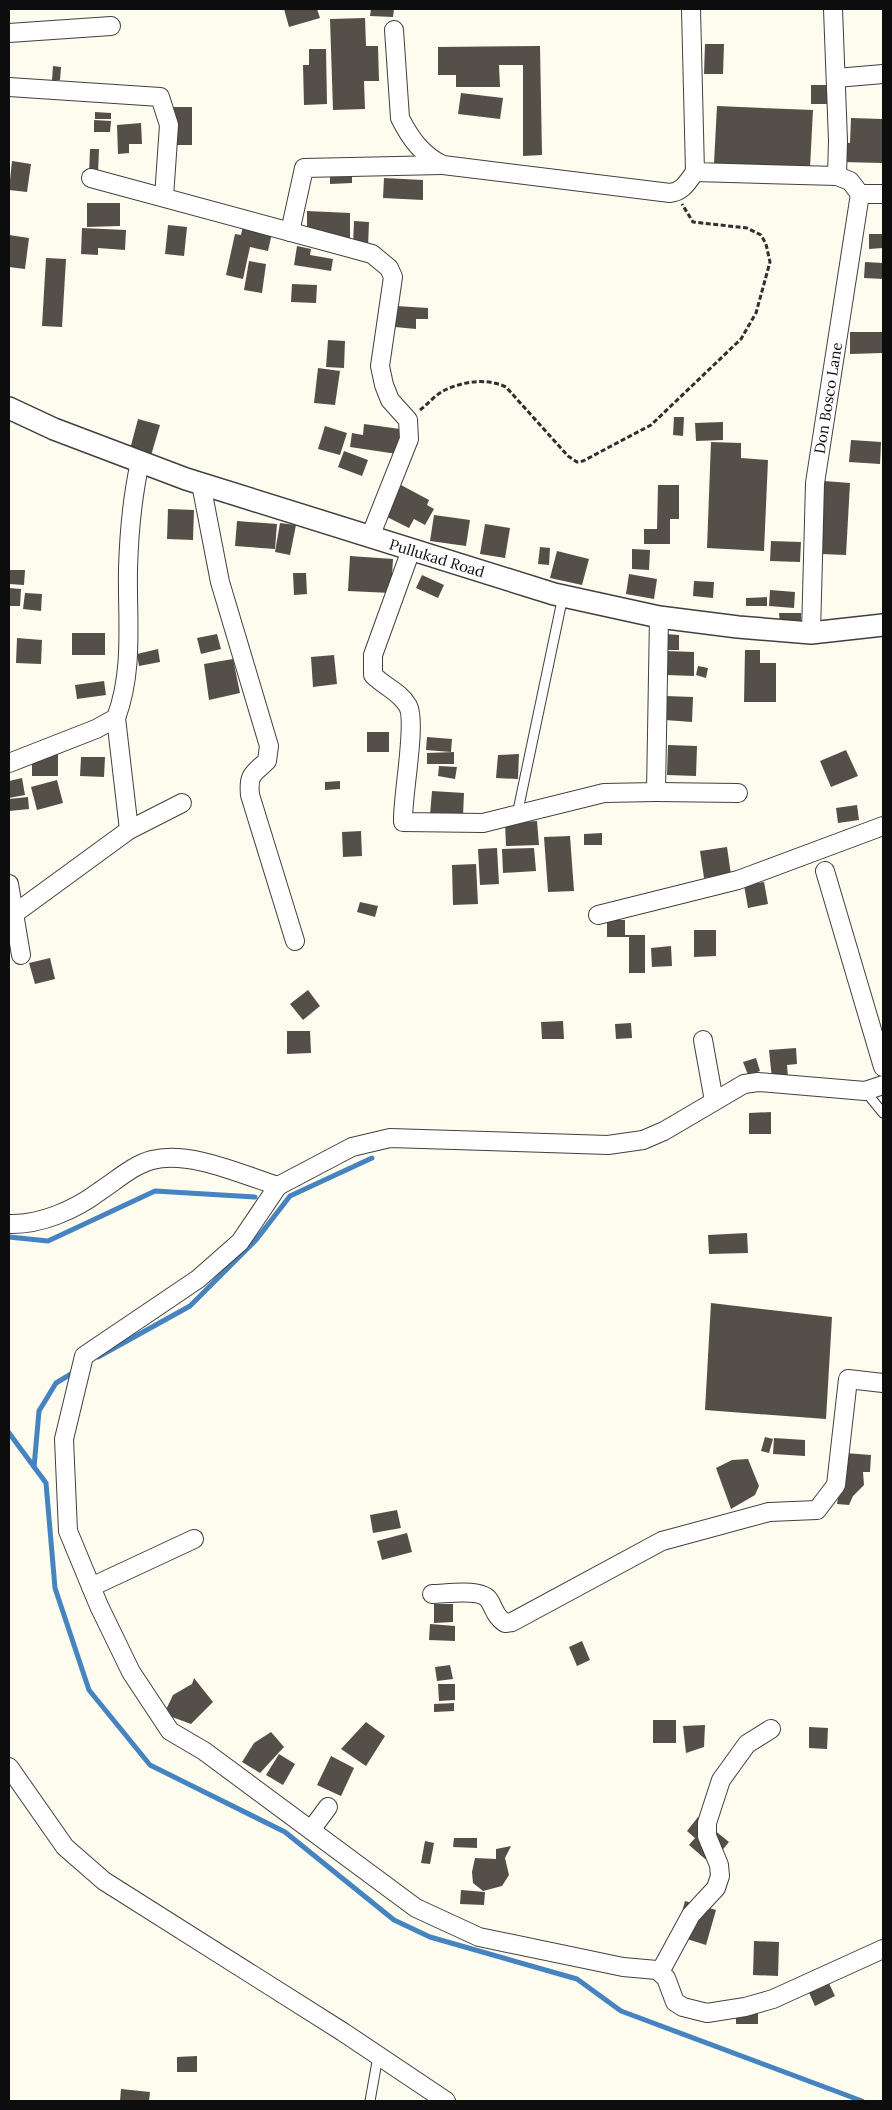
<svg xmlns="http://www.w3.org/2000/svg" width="892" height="2110" viewBox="0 0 892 2110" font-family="Lora,serif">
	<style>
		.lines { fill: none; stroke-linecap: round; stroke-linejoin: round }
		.stream { stroke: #4583c1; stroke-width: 5 }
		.building { fill: #554f4a }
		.service-casing { stroke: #404040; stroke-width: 11 }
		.minor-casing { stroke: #404040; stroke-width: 20 }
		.tertiary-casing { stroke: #404040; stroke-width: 24 }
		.path { stroke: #2f2f2f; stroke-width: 3; stroke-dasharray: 5 2.5; stroke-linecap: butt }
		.service { stroke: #fff; stroke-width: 9 }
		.minor { stroke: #fff; stroke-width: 18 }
		.tertiary { stroke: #fff; stroke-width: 21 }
		.labels { text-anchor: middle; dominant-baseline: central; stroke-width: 5; stroke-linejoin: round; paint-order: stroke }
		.street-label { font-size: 15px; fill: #0d0d0d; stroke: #fff }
	</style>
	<rect width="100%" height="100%" fill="#fefcef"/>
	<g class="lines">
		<g class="stream">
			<path d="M9,1237l39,4 107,-50 100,6"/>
			<path d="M98,1357l92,-51 66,-66 34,-44 82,-38"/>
			<path d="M9,1433l37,50 9,105 34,102 61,75 135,67 109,88 36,17 147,42 44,32 241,90"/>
			<path d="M34,1467l5,-56 17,-28 20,-12"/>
		</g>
	</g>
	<g class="building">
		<path d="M284,9h33l3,9 -31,9z"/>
		<path d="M371,9h23l-1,8 -23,-1z"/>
		<path d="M365,18l1,28h12l1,35h-15l1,28 -32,1 -3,-91z"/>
		<path d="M705,44h19l-1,30h-19z"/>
		<path d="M540,46l2,109 -19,1v-91h-24l1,22h-44v-12h-18v-28z"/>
		<path d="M309,49h17l1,55 -23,1 -1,-40h6z"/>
		<path d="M53,66l8,1 -1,13h-8z"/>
		<rect x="811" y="85" width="16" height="19"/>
		<path d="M461,93l42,5 -3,21 -42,-5z"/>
		<path d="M717,106l96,4 -3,58 -96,-5z"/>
		<path d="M170,107h22v38h-21z"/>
		<path d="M95,112l16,1v6h-16z"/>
		<path d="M851,118l32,1 -1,44 -40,-1v-20l8,1z"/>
		<path d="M94,120l17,1 -1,11h-16z"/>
		<path d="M141,123l1,21h-13v9l-11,1 -1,-29z"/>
		<path d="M90,149h9l-1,25h-9z"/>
		<path d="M12,161l19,3 -4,28 -18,-2z"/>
		<path d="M330,162h22v21l-22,1z"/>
		<path d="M384,178l39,2v20l-40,-2z"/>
		<path d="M87,203h33v23l-33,1z"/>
		<path d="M307,211l43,2v25l-43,-2z"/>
		<path d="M354,221l15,1 -1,25h-15z"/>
		<path d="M168,225l19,2 -3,29 -19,-2z"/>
		<path d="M243,226l29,7 -4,18 -18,-4 -7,32 -17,-4 9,-41 6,1z"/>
		<path d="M82,228l44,2 -1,20 -27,-2v7l-17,-1z"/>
		<path d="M869,234h14v14l-14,1z"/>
		<path d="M9,235l20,3 -4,31 -16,-2z"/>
		<path d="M297,246l14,3 -1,6 23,4 -2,12 -37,-6z"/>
		<path d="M46,258l20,1 -4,68 -20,-1z"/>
		<path d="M249,261l17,3 -4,29 -18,-3z"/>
		<path d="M865,262l18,1v16l-19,-1z"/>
		<path d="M292,284l25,1 -1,18 -25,-1z"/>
		<path d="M396,306l32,2v11h-12v10l-21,-2z"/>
		<path d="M850,332h33v21l-33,1z"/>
		<path d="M328,340l17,1 -1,27 -18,-1z"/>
		<path d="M318,368l22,3 -5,34 -21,-2z"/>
		<path d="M674,417h10l-1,19 -10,-1z"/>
		<path d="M138,419l22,6 -10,34 -21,-6z"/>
		<path d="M723,422v18l-27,1 -1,-18z"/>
		<path d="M364,424l36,5 -3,25 -47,-7 2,-14 11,2z"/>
		<path d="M325,426l22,7 -7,22 -22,-6z"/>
		<path d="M851,440l30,2 -1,22 -31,-2z"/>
		<path d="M711,442l30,1v15l27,2 -4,91 -57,-3z"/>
		<path d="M344,451l24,9 -6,16 -24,-9z"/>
		<path d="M824,481l26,2 -4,72 -25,-1z"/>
		<path d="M401,485l28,15 -2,5 7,4 -9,16 -11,-6 -5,9 -24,-12z"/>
		<path d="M658,485h21v34h-9v25h-26v-15h13z"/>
		<path d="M168,509l26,1 -1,30 -26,-1z"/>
		<path d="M434,515l36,5 -4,26 -36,-5z"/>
		<path d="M237,521l40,3 -2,25 -40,-3z"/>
		<path d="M280,523l16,2 -6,30 -15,-3z"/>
		<path d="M485,524l25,4 -5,30 -25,-4z"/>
		<path d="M771,541l30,1 -1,20 -30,-1z"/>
		<path d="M540,547l10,1 -1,17 -11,-1z"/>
		<path d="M632,549l18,1 -1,20 -17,-1z"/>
		<path d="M557,551l32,8 -7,26 -32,-7z"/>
		<path d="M350,556l43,3 -2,34 -43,-2z"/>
		<path d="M9,570h16l-1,15 -15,-1z"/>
		<path d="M293,573h13l1,21 -13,1z"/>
		<path d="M629,574l28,5 -3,20 -28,-5z"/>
		<path d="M422,575l22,10 -6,13 -22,-10z"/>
		<path d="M694,581l20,1 -1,16 -20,-2z"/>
		<path d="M9,588l12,1 -1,17h-11z"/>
		<path d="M770,590l25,2 -1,16 -25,-2z"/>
		<path d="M25,593l17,1 -1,17 -18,-2z"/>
		<path d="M767,597v9h-21v-8z"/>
		<path d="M779,613h22v10h-21z"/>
		<rect x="72" y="633" width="33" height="22"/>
		<path d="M217,634l4,15 -20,5 -4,-16z"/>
		<path d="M666,634l13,1v15h-13z"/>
		<path d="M17,638l25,2 -1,24 -25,-1z"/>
		<path d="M158,649l2,13 -21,4 -2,-12z"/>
		<path d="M745,650h15v13h16v39h-32z"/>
		<path d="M666,651l28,1v24l-28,-1z"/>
		<path d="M334,655l3,29 -24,3 -2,-30z"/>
		<path d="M233,659l7,34 -31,7 -5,-36z"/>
		<path d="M698,666l10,2 -2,10 -10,-3z"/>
		<path d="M104,681l2,14 -29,4 -2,-14z"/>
		<path d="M666,696l27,1 -1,25 -27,-2z"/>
		<rect x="367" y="732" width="22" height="20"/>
		<path d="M427,737l25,2 -1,13 -25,-2z"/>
		<path d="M668,745l29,1 -1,30 -29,-1z"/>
		<path d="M846,750l12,26 -27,11 -11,-26z"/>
		<path d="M454,752v12h-27v-11z"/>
		<rect x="32" y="754" width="26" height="22"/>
		<path d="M519,754l-1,25 -22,-1 2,-23z"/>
		<path d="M81,757h24l-1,20 -24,-1z"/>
		<path d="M439,766l18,1 -2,12 -17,-3z"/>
		<path d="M22,778l3,17 -16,3v-17z"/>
		<path d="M57,780l6,23 -26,7 -6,-23z"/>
		<path d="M340,781v8l-15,1v-8z"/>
		<path d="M432,791l32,2 -1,23 -33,-1z"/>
		<path d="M28,797l1,12 -20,2v-12z"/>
		<path d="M857,805l2,15 -21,3 -2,-15z"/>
		<path d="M537,821l2,24 -33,1 -1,-23z"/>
		<path d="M361,831l1,25 -19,1 -1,-25z"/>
		<path d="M602,833v12h-18v-11z"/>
		<path d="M570,836l4,55 -26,1 -4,-55z"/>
		<path d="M727,847l4,28 -27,3 -4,-27z"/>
		<path d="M497,848l2,36 -19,1 -2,-36z"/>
		<path d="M534,848l2,23 -33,2 -1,-24z"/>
		<path d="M476,864l2,40 -25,1 -1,-40z"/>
		<path d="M764,882l4,22 -20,4 -4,-23z"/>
		<path d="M360,902l18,4 -3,11 -18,-5z"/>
		<path d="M607,920h18v15h20v38h-16v-36h-22z"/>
		<path d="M694,930h22v26l-22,1z"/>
		<path d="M671,946l1,20 -20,1 -1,-19z"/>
		<path d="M50,958l5,21 -20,5 -6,-21z"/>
		<path d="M308,990l12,16 -17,14 -13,-16z"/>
		<path d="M563,1021l1,18h-22l-1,-17z"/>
		<path d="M631,1023l1,15 -16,1 -1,-15z"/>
		<path d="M287,1031h23l1,22 -24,1z"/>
		<path d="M796,1048l1,16 -10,1 1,12 -16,2 -3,-29z"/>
		<path d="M756,1058l4,13 -12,4 -5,-13z"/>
		<path d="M771,1112v22h-22v-21z"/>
		<path d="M747,1233l1,20 -39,1 -1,-19z"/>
		<path d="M711,1303l121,14 -6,102 -121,-9z"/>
		<path d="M765,1437l8,2 -4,14 -8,-2z"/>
		<path d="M774,1438l31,2v16l-32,-2z"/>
		<path d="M845,1453l26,2 -1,17h-7l1,13 -11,11 -4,9 -12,-1z"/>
		<path d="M748,1459l11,27 -4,9 -24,14 -15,-41 16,-8z"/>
		<path d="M397,1510l4,18 -28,5 -3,-18z"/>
		<path d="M407,1533l5,19 -30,8 -5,-19z"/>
		<path d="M434,1604h19v18l-19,1z"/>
		<path d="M430,1624l25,2v15l-26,-1z"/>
		<path d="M582,1641l8,19 -13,6 -8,-19z"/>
		<path d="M450,1665l3,14 -16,2 -2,-14z"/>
		<path d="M194,1678l19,24 -22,22 -27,-10 9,-19 19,-11z"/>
		<path d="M438,1684h17v16l-16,1z"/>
		<path d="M454,1703v8l-20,1v-8z"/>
		<rect x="653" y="1720" width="23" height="23"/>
		<path d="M366,1722l19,14 -19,30 -25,-17z"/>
		<path d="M705,1725l-1,22 -18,6 -3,-27z"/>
		<path d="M809,1727l19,1 -1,21 -18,-1z"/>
		<path d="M271,1732l13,15 -24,26 -18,-11 12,-19z"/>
		<path d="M279,1754l16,10 -12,21 -17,-10z"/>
		<path d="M331,1756l23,12 -13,28 -24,-11z"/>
		<path d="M698,1817l31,25 -18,22 -22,-19 6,-7 -8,-7z"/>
		<path d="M454,1838h23v10l-24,-1z"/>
		<path d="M425,1841l9,2 -4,21 -9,-1z"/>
		<path d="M511,1846l-6,12 4,17 -7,11 -19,5 -10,-8 -1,-11 3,-14 21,1v-10z"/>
		<path d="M461,1890l24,2 -1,13 -24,-1z"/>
		<path d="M685,1901l31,9 -10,35 -19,-6 -9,-13z"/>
		<path d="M754,1941l25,1 -1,34 -25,-1z"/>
		<path d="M826,1977l9,19 -20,10 -9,-20z"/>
		<rect x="736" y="2009" width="22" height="15"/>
		<path d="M197,2056v16h-20v-15z"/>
		<path d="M121,2089l29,3 -1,9h-29z"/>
	</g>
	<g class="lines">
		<defs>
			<g id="service">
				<path d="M517,815l46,-219"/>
				<path d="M865,1091l18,22"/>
				<path d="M370,2101l8,-45"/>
			</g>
			<g id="minor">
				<path d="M691,9l4,163 142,4 1,-35 -5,-132"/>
				<path d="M394,30l6,88c10,20 22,37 43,47l227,28c13,-1 18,-12 25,-21"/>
				<path d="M9,33l102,-7"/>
				<path d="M836,78l47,-4"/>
				<path d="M9,87l151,10 9,28 -5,72"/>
				<path d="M91,178l281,76 17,14 4,9 -13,89 4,19 6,15 18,20 1,19 -39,98"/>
				<path d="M860,194h23"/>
				<path d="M290,232l14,-64 138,-3"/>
				<path d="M201,484l19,98 49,164 -2,15c-14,13 -19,13 -17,34l45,146"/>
				<path d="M411,550l-38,105v20c12,12 26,16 35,31 9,17 -6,91 -5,116l80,1 121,-30 52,-1 3,-175"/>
				<path d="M811,633l4,-150 45,-289 -10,-13 -13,-5"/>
				<path d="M116,718l13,112"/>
				<path d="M9,763l87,-34 20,-11c18,-48 11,-98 12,-149 1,-36 4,-71 12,-107"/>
				<path d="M656,792l82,1"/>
				<path d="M825,871l58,196"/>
				<path d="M9,884l12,71"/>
				<path d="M14,914l115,-84 53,-27"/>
				<path d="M598,915l140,-35 145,-54"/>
				<path d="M703,1040l11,61"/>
				<path d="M883,1085l-18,6 -107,-9 -14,2 -80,47 -21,9 -35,5 -218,-7 -38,9 -74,39 -38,56 -42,37 -114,77 -20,83 4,92 31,75 32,66 39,59 34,20 212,157 63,29 144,30 34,3 9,8 9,24 8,5 24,6 38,-6 28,-8 110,-50"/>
				<path d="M9,1224c31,1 66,-14 91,-33 17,-11 33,-26 52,-31 37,-10 91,15 126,26"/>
				<path d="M91,1587l103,-48"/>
				<path d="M432,1594c14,0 49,-6 57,6 6,10 6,16 16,23l7,-1 150,-81 107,-29 48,-2 19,-25 12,-106 35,4"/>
				<path d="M9,1767l56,80 39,34 239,151 103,69"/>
				<path d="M311,1830l17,-23"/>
				<path d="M660,1972l31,-57 25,-27 4,-12 -1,-11 -12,-29v-13l14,-43 26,-36 24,-15"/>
			</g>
			<path id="tertiary" d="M9,408l45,21 132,50 368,115 105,23 79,10 73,6 72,-8"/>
		</defs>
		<use href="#service" class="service-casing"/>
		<use href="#minor" class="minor-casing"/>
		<use href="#tertiary" class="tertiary-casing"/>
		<path class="path" d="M420,410c8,-6 16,-16 25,-20 19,-9 42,-12 61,-3l62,69 9,6 6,-1 68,-36 90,-86 15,-26 14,-51 -4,-18 -5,-9 -14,-7 -54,-6 -11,-18"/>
		<use href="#service" class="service"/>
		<use href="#minor" class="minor"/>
		<use href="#tertiary" class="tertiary"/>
	</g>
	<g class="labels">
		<g class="street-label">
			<text transform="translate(828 398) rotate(-81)">Don Bosco Lane</text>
			<text transform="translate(437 558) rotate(17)">Pullukad Road</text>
		</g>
	</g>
	<rect width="892" height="2110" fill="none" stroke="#0d0d0d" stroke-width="20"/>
</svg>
